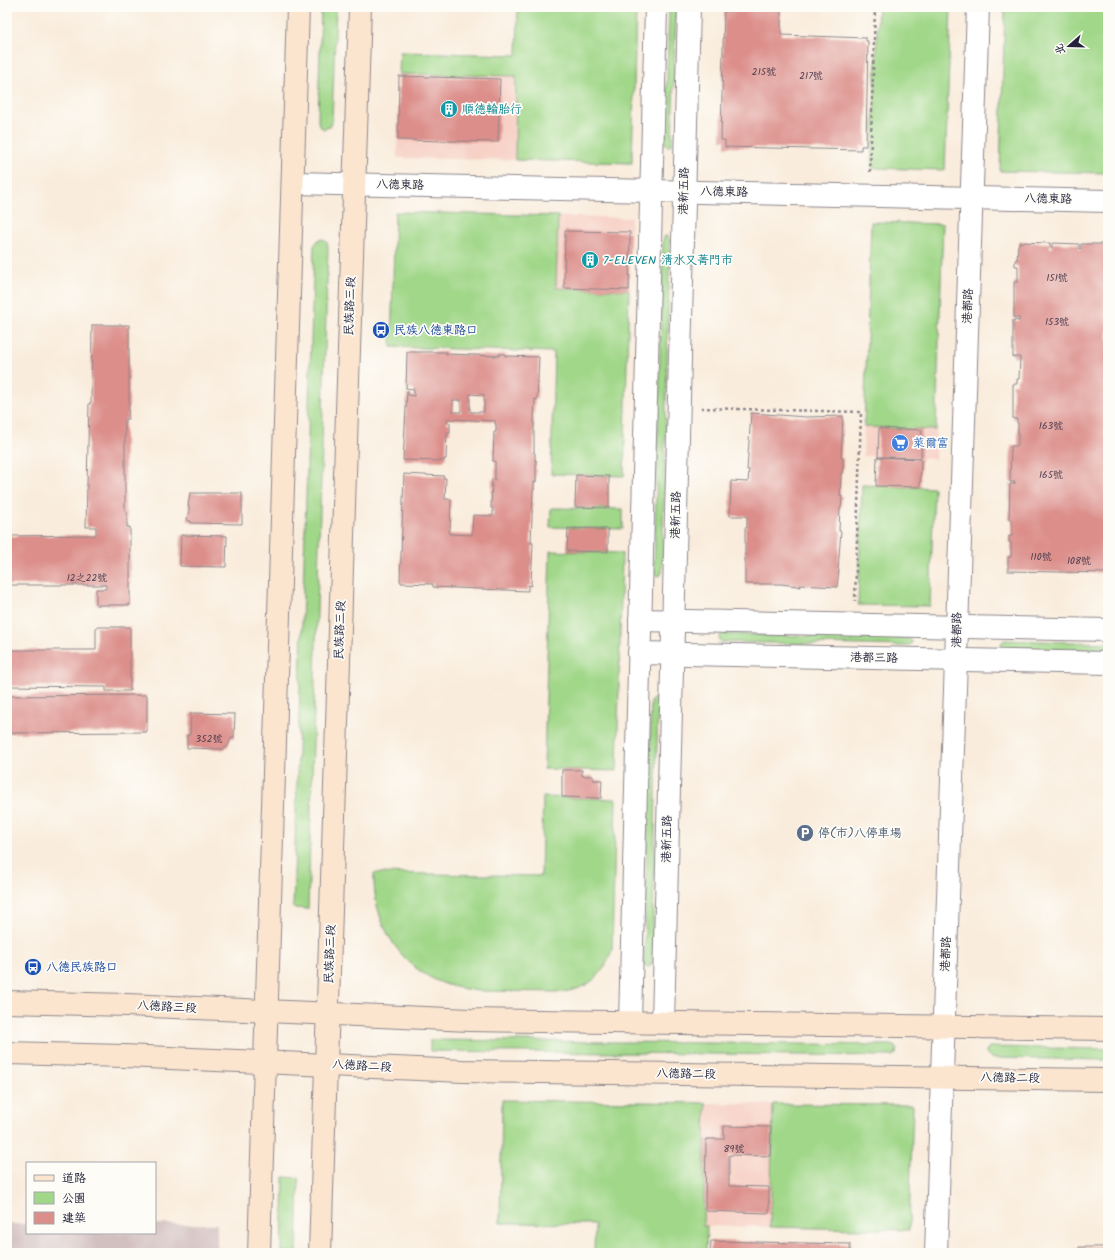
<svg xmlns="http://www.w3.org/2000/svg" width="1115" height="1260" viewBox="0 0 1115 1260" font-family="Kalam,'LXGW WenKai TC',sans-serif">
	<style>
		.built { fill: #f7d1c6 }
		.industrial { fill: #d2bfbf }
		.green { fill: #a0d788; stroke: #617c62 }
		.building { fill: #dc8e8a; fill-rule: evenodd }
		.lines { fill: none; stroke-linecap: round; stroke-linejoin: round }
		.street-casing { stroke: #8e878c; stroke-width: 24 }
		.secondary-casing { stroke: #8e878c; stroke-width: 24 }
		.path { stroke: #8e878c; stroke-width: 2.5; stroke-dasharray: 3 3; stroke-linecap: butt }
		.street { stroke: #fff; stroke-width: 22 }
		.secondary { stroke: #fbe5cf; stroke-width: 22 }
		.labels { text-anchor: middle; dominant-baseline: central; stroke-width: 3.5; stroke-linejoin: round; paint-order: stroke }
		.number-label { font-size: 10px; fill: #503d4f }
		.culture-label { font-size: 12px; fill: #0d838f; stroke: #fdfcf7; text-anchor: start }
		.street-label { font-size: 12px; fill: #22223b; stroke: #fdfcf7 }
		.transit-label { font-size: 12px; fill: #164399; stroke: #fdfcf7; text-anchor: start }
		.shop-label { font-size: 12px; fill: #366cbe; stroke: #fdfcf7; text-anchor: start }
		.service-label { font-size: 12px; fill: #4e5e75; stroke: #fdfcf7; text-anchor: start }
	</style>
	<rect width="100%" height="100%" fill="#fdfcf7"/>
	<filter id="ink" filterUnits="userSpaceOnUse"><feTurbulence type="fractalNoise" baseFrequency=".025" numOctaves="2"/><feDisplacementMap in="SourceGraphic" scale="8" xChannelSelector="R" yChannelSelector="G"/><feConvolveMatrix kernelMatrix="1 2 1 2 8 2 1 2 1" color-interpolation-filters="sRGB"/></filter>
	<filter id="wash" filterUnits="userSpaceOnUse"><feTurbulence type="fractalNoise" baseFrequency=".012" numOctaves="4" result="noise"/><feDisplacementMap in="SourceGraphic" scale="16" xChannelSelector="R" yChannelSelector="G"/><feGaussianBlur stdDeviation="0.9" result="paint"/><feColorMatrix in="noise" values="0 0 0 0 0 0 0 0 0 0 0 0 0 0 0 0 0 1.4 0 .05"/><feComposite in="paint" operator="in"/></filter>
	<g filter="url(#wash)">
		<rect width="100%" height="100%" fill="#f9ecdc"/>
		<g class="built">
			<path d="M399,74l118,2 -2,84 -118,-2z"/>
			<path d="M558,216l73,2 -2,72 -73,-2z"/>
			<path d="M864,427l72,3 -1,29 -72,-3z"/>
			<path d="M706,1103l67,1 -3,123 -67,-1z"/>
		</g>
		<path class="industrial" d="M7,1224h20v9h128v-9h62v29h-210z"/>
		<g class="green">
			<path d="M321,7h15l-4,115 -1,4 -7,3 -5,-3 -1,-5z"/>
			<path d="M518,7h118l-4,156 -117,-3 1,-84 -117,-2 1,-22 117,3z"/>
			<path d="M669,7h7l-4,136 -2,3h-2l-3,-3z"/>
			<path d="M878,7h73l-6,163 -73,-2z"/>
			<path d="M1005,7h103v166l-108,-2z"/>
			<path d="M395,212l163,4 -2,72 73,2 -5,186 -73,-2 3,-122 -163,-5z"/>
			<path d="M871,222l72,2 -7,206 -72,-3z"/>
			<path d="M665,236h2l3,4 -8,332 -1,3 -4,1 -3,-4 9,-332z"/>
			<path d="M323,239l4,3 1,5 -20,662 -15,-1 21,-662 4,-6z"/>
			<path d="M862,485l72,3 -4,118 -72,-1z"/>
			<path d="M551,508l72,1v20l-73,-2z"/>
			<path d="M550,551l72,2 -5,218 -73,-2z"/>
			<path d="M722,634l187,4 3,3v2l-4,3 -186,-4 -2,-1 -1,-4z"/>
			<path d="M1004,640l104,3v7l-104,-2 -2,-1 -1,-4z"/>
			<path d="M654,698l4,1v3l-6,262 -3,3 -4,-1 -1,-2 7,-263z"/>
			<path d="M543,797l73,2 -4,149c-6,26 -24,42 -51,44l-83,-1c-11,-2 -22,-3 -33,-7 -46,-16 -73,-63 -71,-111l167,3z"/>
			<path d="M430,1040l462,5 4,2 1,2 -1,5 -4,2 -462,-5z"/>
			<path d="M989,1047l119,2v11l-117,-2 -5,-5v-2z"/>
			<path d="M502,1100l204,3 -3,123h4l-1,27h-112l1,-29 -95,-1z"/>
			<path d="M773,1104l140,1 -4,125 -139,-3z"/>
			<path d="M284,1177l15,1 -2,75h-15z"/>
		</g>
		<g id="blocks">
			<g class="building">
				<path d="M724,7h57v28l85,3v3h2l-2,105h-5v4l-136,-3v-7h-4z"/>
				<path d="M399,76l101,3 -2,63 -100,-2z"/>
				<path d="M565,231l65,1 -1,58 -65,-2z"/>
				<path d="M1019,242l31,1v5h2v-5l27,1v5h2v-5h24v2h3v327l-100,-2v-14h3v-15h-2v-6h3v-16h-3l1,-36h5v-2h-5l1,-36h7v-23h-1v-4h-4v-35h4v-5h2l1,-22h-7v-37l6,1v-3h-5v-36h4v-16h-3v-6h2l1,-15h1z"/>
				<path d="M92,325h37v78l-1,16h-3v92l2,1v15h3v78h-34v-16h10v-4h-99v-49l89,-1v-8h-10l3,-124h2z"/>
				<path d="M407,352h40l-1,2 53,2v-2h6v2l34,1 -2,43 -2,-1 -1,17v37h1v8l1,-1v22h-2v8h-1l-2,53h2l-2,40 1,3 -4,-1v6l-95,-4v-3l-32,-1v-2h-1l4,-107 40,2 -1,2h3l-1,21h6l-1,31h-1v4l23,1 1,-20 20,1v-8h-2l1,-29 3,1v-19h-2l1,-29h2v-8h-1v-3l-47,-2 -1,4h3v10h-3l-1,26h-2v2l-41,-1 4,-69h1v4l6,1v-7l-8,-1zM470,394l14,1v17h-14zM453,400h8v12h-8z"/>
				<path d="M751,413l55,4 37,-1 -2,42h2v9l-1,6h-1l-1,23h2l-1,12h-1l-1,23h2l-3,38h1l-2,18 -37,-2 1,2 -4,-1 -16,-2h-36v-56h2v-12h-17l1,-35 17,1 1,-12h-2z"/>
				<path d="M879,428l43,2 -1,28 -43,-1z"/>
				<path d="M877,457l44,2 -1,28 -44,-1z"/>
				<path d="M576,475l33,1v32l-34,-1z"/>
				<path d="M190,493h52v31l-51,-1v-2h-4l1,-7h1v-8h-1z"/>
				<path d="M568,528l40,1v23l-41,-1z"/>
				<path d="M181,535l46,1 -1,31 -46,-1z"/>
				<path d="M96,627h34v64h-24v-4l-99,-1v-36h89z"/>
				<path d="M147,695v37l-140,1v-37z"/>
				<path d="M191,713l44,1 -1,24h-3l-3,8 -6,4 -1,-1 -34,-1v-13h3z"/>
				<path d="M562,770h20v6h11v4h9l-1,18 -39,-1z"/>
				<path d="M724,1126l47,1 -1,29 -41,-1v31l40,1v26l-64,-2 1,-72h18z"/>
				<path d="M711,1241l139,3v9h-140z"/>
				<path d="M1079,1247h29v6h-30z"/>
			</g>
		</g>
	</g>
	<g filter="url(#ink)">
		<use href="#blocks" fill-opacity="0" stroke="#8e878c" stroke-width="1"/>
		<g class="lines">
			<defs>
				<g id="street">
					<path d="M293,183l815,18"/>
					<path d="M640,620l468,10"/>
					<path d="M639,653l469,10"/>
					<path d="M630,1022l26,-1015"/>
					<path d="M663,1022l26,-1015"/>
					<path d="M936,1253l42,-1246"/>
				</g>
				<g id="secondary">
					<path d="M7,1002l120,3 343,15 638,9"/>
					<path d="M7,1053l117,3 339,15 645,9"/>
					<path d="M259,1253l39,-1246"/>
					<path d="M320,1253l40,-1246"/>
				</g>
			</defs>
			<use href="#street" class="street-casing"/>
			<use href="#secondary" class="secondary-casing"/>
			<g class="path">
				<path d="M870,172l5,-165"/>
				<path d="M701,408l160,4 -6,189"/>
			</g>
			<use href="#street" class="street"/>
			<use href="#secondary" class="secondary"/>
		</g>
	</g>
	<defs>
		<symbol id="building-disc" viewBox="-11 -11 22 22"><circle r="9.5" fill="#0f9aa8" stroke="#fdfcf7"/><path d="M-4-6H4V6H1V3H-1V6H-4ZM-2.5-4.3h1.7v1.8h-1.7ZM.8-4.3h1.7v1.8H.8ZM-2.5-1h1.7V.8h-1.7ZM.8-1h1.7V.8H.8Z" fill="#fff"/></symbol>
		<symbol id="bus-disc" viewBox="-11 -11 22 22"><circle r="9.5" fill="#1a4fb4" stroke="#fdfcf7"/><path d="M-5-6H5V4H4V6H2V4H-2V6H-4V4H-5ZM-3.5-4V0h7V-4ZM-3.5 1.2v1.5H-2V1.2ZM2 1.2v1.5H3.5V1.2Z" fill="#fff"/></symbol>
		<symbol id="supermarket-disc" viewBox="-11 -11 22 22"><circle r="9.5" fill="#3f7fe0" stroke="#fdfcf7"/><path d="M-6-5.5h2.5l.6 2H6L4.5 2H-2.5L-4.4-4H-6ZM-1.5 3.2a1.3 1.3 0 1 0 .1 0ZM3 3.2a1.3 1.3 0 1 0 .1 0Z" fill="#fff"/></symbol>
		<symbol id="parking-disc" viewBox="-11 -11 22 22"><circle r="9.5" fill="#5c6f8a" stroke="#fdfcf7"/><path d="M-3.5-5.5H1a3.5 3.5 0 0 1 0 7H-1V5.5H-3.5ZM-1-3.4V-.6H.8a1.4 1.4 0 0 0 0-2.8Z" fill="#fff"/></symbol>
	</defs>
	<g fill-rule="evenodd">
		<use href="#building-disc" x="439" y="99" width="20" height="20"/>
		<use href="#building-disc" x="580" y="250" width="20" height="20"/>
		<use href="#bus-disc" x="371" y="320" width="20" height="20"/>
		<use href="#supermarket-disc" x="890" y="433" width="20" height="20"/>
		<use href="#parking-disc" x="795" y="823" width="20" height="20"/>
		<use href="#bus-disc" x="23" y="957" width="20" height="20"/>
	</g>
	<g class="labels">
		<g class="number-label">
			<text x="764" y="72">215號</text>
			<text x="811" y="76">217號</text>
			<text x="1057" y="278">151號</text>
			<text x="1057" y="322">153號</text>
			<text x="1051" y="426">163號</text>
			<text x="1051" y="475">165號</text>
			<text x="1041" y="557">110號</text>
			<text x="1079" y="561">108號</text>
			<text x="87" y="578">12之22號</text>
			<text x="209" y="739">352號</text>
			<text x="734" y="1149">89號</text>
		</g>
		<g class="culture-label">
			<text x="462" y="109">順德輪胎行</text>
			<text x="603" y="260">7-ELEVEN 清水又菁門市</text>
		</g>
		<g class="street-label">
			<text transform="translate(400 185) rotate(1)">八德東路</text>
			<text transform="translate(684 191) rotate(-89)">港新五路</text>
			<text transform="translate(724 192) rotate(1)">八德東路</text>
			<text transform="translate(1048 199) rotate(1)">八德東路</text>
			<text transform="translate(350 306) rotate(-88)">民族路三段</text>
			<text transform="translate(968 306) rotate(-88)">港都路</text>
			<text transform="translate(676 515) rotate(-89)">港新五路</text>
			<text transform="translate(340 630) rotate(-88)">民族路三段</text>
			<text transform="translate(957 630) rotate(-89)">港都路</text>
			<text transform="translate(874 658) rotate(1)">港都三路</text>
			<text transform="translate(667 839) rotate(-89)">港新五路</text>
			<text transform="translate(330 954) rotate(-88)">民族路三段</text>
			<text transform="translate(946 954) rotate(-88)">港都路</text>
			<text transform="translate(167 1007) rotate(3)">八德路三段</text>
			<text transform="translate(362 1066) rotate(3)">八德路二段</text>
			<text transform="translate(686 1074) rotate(1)">八德路二段</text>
			<text transform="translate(1010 1078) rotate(1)">八德路二段</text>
		</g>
		<g class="transit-label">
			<text x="394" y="330">民族八德東路口</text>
			<text x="46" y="967">八德民族路口</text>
		</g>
		<g class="shop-label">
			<text x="913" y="443">萊爾富</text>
		</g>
		<g class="service-label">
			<text x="818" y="833">停(市)八停車場</text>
		</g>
	</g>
	<rect width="1115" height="1260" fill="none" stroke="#fdfcf7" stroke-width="24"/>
	<rect x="26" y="1162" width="130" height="72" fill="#fdfcf7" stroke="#a5a5ac"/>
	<rect x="34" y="1175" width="20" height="6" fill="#fbe5cf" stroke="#a5a5ac"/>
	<text x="62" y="1182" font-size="12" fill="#22223b">道路</text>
	<rect x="34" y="1192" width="20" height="12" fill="#a0d788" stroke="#a5a5ac"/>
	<text x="62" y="1202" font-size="12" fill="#22223b">公園</text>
	<rect x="34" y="1212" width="20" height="12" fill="#dc8e8a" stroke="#a5a5ac"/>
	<text x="62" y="1222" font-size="12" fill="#22223b">建築</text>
	<g transform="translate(1069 46) rotate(250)" stroke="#fdfcf7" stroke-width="3" paint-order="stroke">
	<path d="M0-3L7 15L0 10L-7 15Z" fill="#22223b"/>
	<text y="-6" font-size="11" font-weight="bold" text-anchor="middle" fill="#22223b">北</text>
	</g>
</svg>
